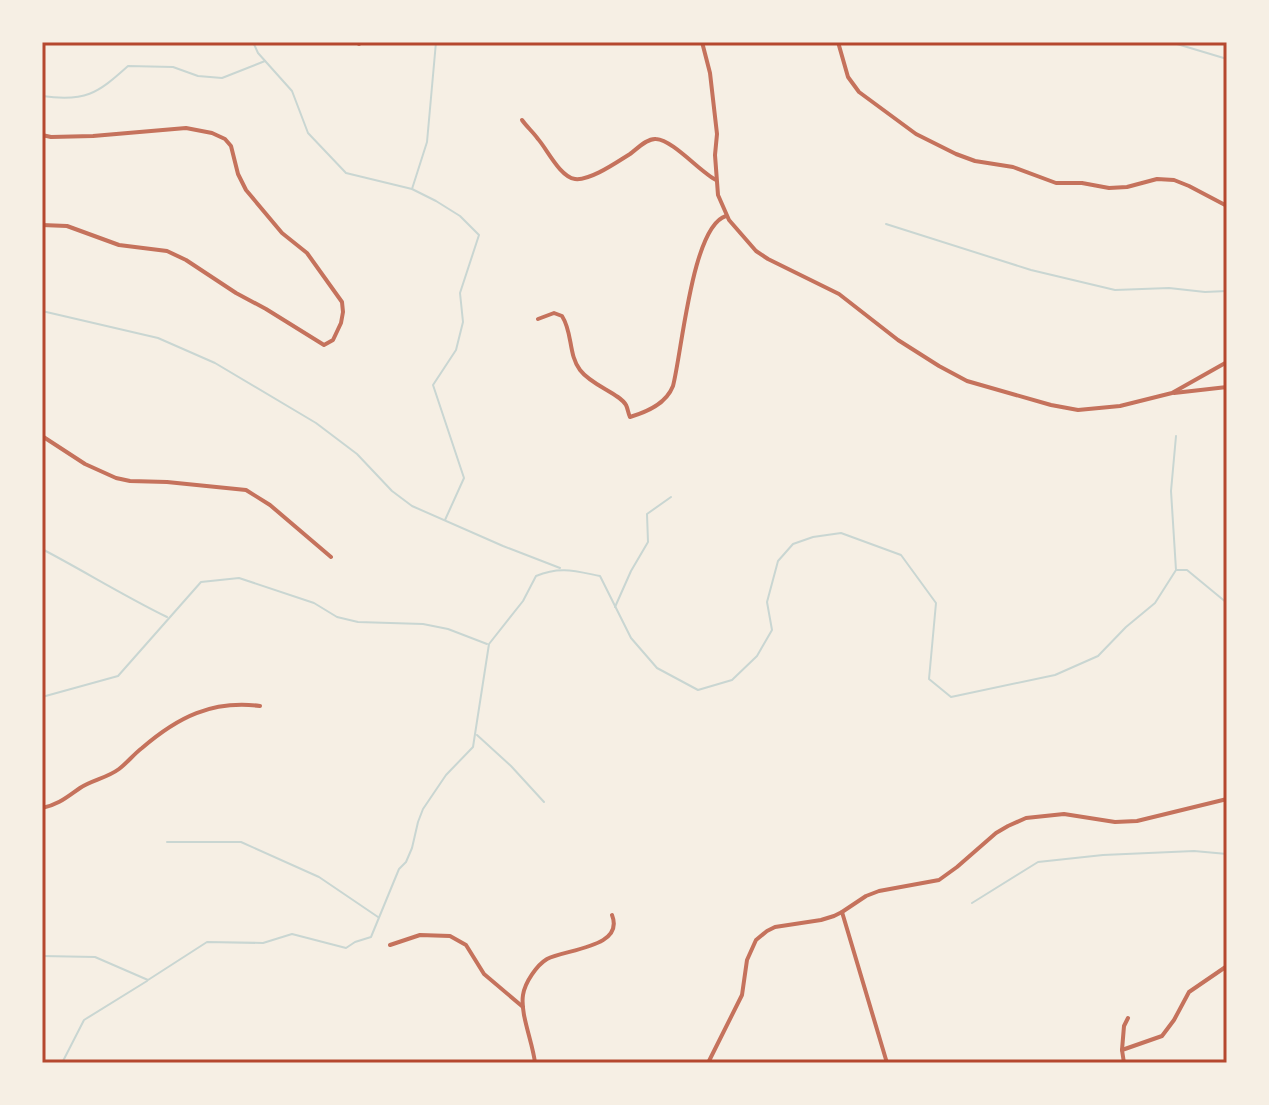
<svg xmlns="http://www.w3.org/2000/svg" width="1269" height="1105" viewBox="0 0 1269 1105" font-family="Signika,sans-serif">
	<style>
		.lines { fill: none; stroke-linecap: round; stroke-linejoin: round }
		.stream { stroke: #c9d6d2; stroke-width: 2 }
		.minor { stroke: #c5725c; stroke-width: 4 }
		.neatline { fill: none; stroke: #b5482f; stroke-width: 3 }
	</style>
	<rect width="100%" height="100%" fill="#f6efe4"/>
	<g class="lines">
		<g class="stream">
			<path d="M253,42l5,11 34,38 16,42 38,40 66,16 24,12 24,15 19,19 -19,58 3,29 -7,28 -23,35 31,93 -19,42"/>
			<path d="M1133,42l44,2 50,15"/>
			<path d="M42,96c43,6 55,-2 86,-30l45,1 25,9 24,2 43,-17"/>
			<path d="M412,189l15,-47 9,-100"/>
			<path d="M886,224l145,46 84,20 54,-2 36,4 22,-1"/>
			<path d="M42,311l116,27 57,25 101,60 41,31 35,37 20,15 91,40 57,22"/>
			<path d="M1176,436l-5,55 5,79"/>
			<path d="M42,549c42,22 82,47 125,68"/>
			<path d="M615,607l16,-36 17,-29 -1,-28 24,-17"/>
			<path d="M42,697l76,-21 83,-94 38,-4 75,25 23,14 21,5 65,2 25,5 39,15"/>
			<path d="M477,735l34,31 33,36"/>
			<path d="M167,842h74l78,35 59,40"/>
			<path d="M972,903l66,-41 65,-7 91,-4 33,3"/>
			<path d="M42,956l53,1 53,23 59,-38 56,1 29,-9 54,14 9,-6 16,-5 28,-68 7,-7 6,-14 6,-26 5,-13 23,-34 27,-28 16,-103 34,-43 13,-25c24,-10 39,-5 64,0l31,62 26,30 41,22 34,-10 25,-24 15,-26 -5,-28 11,-41 15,-17 20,-7 28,-4 60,22 35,48 -7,76 22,18 104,-22 43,-19 28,-29 29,-24 21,-33h11l40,33"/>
			<path d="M62,1063l22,-43 63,-39"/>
		</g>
		<g class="minor">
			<path d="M359,42v2"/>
			<path d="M702,42l8,31 7,61 -2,21 3,40 11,25 27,31 12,8 71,35 59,46 41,26 28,15 84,24 27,5 42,-4 52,-13 55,-31"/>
			<path d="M838,42l10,35 11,15 57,42 40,20 19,7 38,6 43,16h26l27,5 18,-1 30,-8 17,1 15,6 38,20"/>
			<path d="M522,120c5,7 11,12 16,19 9,10 22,38 37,40 15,2 42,-17 55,-25 7,-5 17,-16 26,-15 17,1 44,33 60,41"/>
			<path d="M42,135l9,2 42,-1 93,-8 26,5 13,6 6,7 7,28 8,16 36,43 25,20 35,49 1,10 -2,11 -8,17 -9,5 -58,-36 -30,-16 -50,-33 -19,-9 -48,-6 -52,-19 -25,-1"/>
			<path d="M538,319l16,-6 8,3c11,17 6,38 18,54 12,16 39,23 46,35 2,4 2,8 4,12 17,-5 36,-13 43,-31 9,-34 19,-160 53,-170"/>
			<path d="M1174,393l53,-6"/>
			<path d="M42,436l43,28 31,14 14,3 37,1 79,8 24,15 61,52"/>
			<path d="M42,808c16,-3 25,-11 38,-20 12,-8 27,-10 39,-19 8,-6 15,-15 23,-21 36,-31 70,-48 118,-42"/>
			<path d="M842,912l45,151"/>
			<path d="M390,945l30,-10 30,1 16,9 18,29 39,33"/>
			<path d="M1122,1050l2,-24 4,-8"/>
			<path d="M535,1063c-2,-20 -15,-49 -12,-68 2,-13 14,-30 24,-36 18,-10 78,-11 65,-44"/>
			<path d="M708,1063l34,-68 5,-35 9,-20 11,-9 8,-4 46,-7 13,-4 8,-4 24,-16 13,-5 60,-11 18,-13 39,-34 12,-7 18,-8 38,-4 51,8 22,-1 90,-22"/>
			<path d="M1124,1063l-2,-13 40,-14 12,-16 15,-28 38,-26"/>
		</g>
	</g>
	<rect width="1269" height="1105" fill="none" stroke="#f6efe4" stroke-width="88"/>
	<rect x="44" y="44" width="1181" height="1017" class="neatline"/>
</svg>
